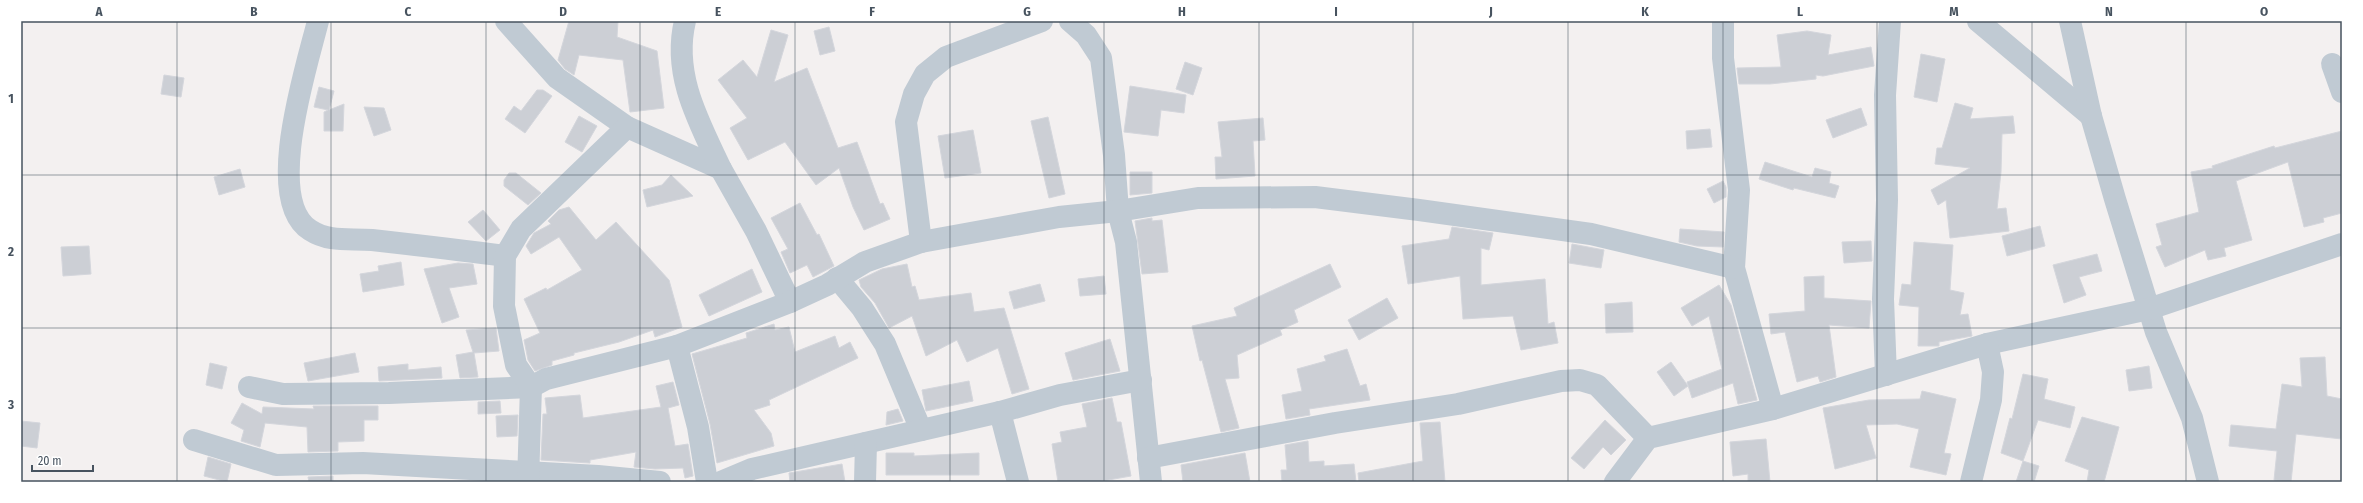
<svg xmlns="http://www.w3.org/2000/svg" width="2363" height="503" viewBox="0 0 2363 503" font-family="'Fira Sans Condensed',sans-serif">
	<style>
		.building { fill: #cccfd5; stroke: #d4d6dc }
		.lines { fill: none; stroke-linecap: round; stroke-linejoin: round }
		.minor { stroke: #c0cad3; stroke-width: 22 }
		.grid { fill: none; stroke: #47535f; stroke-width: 1; stroke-opacity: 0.55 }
		.neatline { fill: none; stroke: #47535f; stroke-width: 1.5 }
		.grid-label { font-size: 13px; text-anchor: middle; font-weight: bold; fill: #47535f }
	</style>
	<rect width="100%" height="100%" fill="#f3f0f0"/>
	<g class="building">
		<path d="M569,21h49l-1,16 40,14 7,57 -34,4 -7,-52 -44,-5 -5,20 -9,-6 -7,-9z"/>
		<path d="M829,27l6,24 -15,4 -6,-24z"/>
		<path d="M771,30l17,5 -14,47 33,-14 31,80 19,-6 23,62 3,-1 7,16 -26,11 -11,-23 -14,-39 -23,17 -31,-43 -37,18 -18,-32 17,-10 -29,-38 25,-20 14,17z"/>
		<path d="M1807,31l24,4 -3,20 43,-8 3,19 -51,10 -7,-1v4l-46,5h-31l-2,-16 44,-1 -4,-32z"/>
		<path d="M1921,54l24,5 -8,43 -23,-5z"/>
		<path d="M1185,62l17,6 -9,27 -17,-6z"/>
		<path d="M164,75l20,3 -3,19 -20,-3z"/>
		<path d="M1130,86l56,9 -2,18 -23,-3 -3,26 -34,-4z"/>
		<path d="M319,87l15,4 -5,19 15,-6 -1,27h-19v-19l4,-2 -14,-3z"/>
		<path d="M537,90h6l9,6 -27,37 -20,-14 9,-13 7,5z"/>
		<path d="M1955,103l18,5 -3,11 43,-3 2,17 -13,1 -1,38 -4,37 9,-1 3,23 -59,7 -4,-38 -8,5 -7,-15 39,-22 -35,-4 2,-16h5z"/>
		<path d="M364,107l20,1 7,22 -17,6z"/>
		<path d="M1861,108l6,17 -34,13 -7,-18z"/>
		<path d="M579,116l18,10 -15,26 -17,-10z"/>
		<path d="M1048,117l17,77 -16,4 -18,-77z"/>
		<path d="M1263,118l2,22 -12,1 2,35 -39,3 -1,-22h7l-4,-35z"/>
		<path d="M1710,129l2,18 -25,2 -1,-18z"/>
		<path d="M973,130l8,43 -36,5 -7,-42z"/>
		<path d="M2342,131v82l-19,5 1,4 -20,5 -16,-65 -52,19 16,59 -28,8 2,8 -18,4 -3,-10 -40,17 -9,-20 6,-2 -6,-21 43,-12 -8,-40 22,-4 -1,-2 62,-20 1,2z"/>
		<path d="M1765,162l47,15 3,-9 16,4 -2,11 10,3 -4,12 -41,-10 -1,2 -34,-11z"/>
		<path d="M240,169l5,18 -26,8 -5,-18z"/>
		<path d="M1130,172h22v21l-22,2z"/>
		<path d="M509,173h7l25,20 -13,12 -24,-19v-6z"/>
		<path d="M671,175l22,21 -46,11 -4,-17 19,-5z"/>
		<path d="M1723,181l3,6v10l-12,6 -7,-14z"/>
		<path d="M800,203l17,32 2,-1 15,32 -21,11 -6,-12 -17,8 -9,-21 7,-3 -17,-31z"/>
		<path d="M569,207l27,33 20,-18 53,58 13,47 -27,10 -2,-7 -34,12 -45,11v2l-22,6v4l-17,6 -7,-11 -4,-20 16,-7 -16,-34 22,-11 1,2 35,-20 -23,-33 -28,17 -5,-8 8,-13 17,-9 -3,-3 11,-11z"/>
		<path d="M483,210l17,20 -14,11 -18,-19z"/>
		<path d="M1152,218v3l10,-1 6,52 -26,2 -7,-53z"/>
		<path d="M2040,226l5,20 -38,10 -5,-20z"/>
		<path d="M1452,227l41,6 -4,17 -8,-2v37l64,-6 3,45 6,-2 4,21 -37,7 -8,-34 -50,3 -3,-43 -52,8 -6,-38 47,-7z"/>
		<path d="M1680,229l44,3 -1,15 -26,-1 -18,-4z"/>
		<path d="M1871,241l1,20 -28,2 -2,-21z"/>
		<path d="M1914,242l39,3 -3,45 14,3 -4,22 8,-1 4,22 -33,6v4h-21l1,-39 -20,-2 3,-21 9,1z"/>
		<path d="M1572,244l32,6 -3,18 -32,-5z"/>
		<path d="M89,246l2,28 -28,2 -2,-29z"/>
		<path d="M2097,254l5,17 -23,6 7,18 -22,8 -11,-38z"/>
		<path d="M401,262l3,23 -41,7 -3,-18 19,-3 -1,-5z"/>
		<path d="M458,263l15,1 4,20 -28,4 10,29 -17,6 -18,-54z"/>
		<path d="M907,264l5,23 3,-1 4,14 52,-7 3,19 30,-4 25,81 -17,5 -14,-46 -31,14 -10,-22 -31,16 -14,-40 -23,12 -14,-25 -14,-16 -2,-7 23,-11z"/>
		<path d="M1330,264l11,23 -47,23 4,12 -18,8 2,5 -45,20 2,23 -14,1 14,49 -18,4 -19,-72 -2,1 -8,-35 45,-10 -3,-8z"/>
		<path d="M752,269l10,23 -53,24 -10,-21z"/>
		<path d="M1104,276l2,18 -26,2 -2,-17z"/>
		<path d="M1824,276v22l47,3 -2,27 -40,-3 7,52 -16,5 -2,-6 -21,6 -12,-50 -14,2 -2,-20 36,-3 -1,-34z"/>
		<path d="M1040,284l5,17 -31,8 -5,-17z"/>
		<path d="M1719,285l12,20 26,95 -19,4 -5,-21 -41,15 -5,-16 35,-13 -13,-53 -17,10 -11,-18z"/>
		<path d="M1387,298l11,20 -39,22 -11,-20z"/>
		<path d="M1632,302l1,30 -27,1 -1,-29z"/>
		<path d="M774,324l1,6 14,-3 6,25 40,-16 4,12 11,-6 8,16 -89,42 1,5 -16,5 17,23 3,13 -57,17 -7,-39 -18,-70 55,-16 -1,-5z"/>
		<path d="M496,328l3,23 -25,2 4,24 -18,1 -4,-23 17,-3 -7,-22z"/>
		<path d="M1110,339l10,32 -47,9 -8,-27z"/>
		<path d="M1347,349l13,37 6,-2 4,16 -61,9 1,6 -24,4 -4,-24 20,-4 -5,-22 29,-8 -2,-5z"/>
		<path d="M355,353l4,19 -51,9 -4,-18z"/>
		<path d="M2325,357l2,39 15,3v40l-46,-5 -5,48 -17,-2 3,-29 -48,-5 2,-21 45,4 6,-45 20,3 -2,-29z"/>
		<path d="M1671,362l17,24 -14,10 -17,-24z"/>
		<path d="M210,363l17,4 -5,22 -16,-4z"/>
		<path d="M408,364v6l33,-3 1,11 -63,3 -1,-14z"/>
		<path d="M2149,366l3,22 -23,3 -3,-21z"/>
		<path d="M2023,374l25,5 -4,20 31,8 -5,21 -32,-8 -15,41 -22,-8 9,-35 2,1z"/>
		<path d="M969,381l4,20 -47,10 -4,-21z"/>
		<path d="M673,382l6,23 -11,3 7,38 13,-2 5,32 -8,2 -2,-10 -28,1 -21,-2 2,-15 -46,8v3l-49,-3 2,-46h4l-2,-16 35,-3 3,23 78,-11 -5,-21z"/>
		<path d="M1922,391l34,8 -12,54 7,1 -5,21 -36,-8 9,-38 -22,-5 -31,1 10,33 -41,11 -12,-61 46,-8 51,-1z"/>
		<path d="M1112,398l5,24h4l10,54 -34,6h-39l-6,-38 10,-2 -2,-10 27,-5 -5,-23z"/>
		<path d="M500,401l1,12 -23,1v-12z"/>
		<path d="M242,403l20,11 1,-7 51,2 -1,-3h65v14h-14v21l-26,1v9l-30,1 -1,-25 -42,-4 -5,24 -19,-6 3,-11 -13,-7z"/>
		<path d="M898,409l5,12 -17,4 1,-13z"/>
		<path d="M518,415l-1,21 -20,1 -1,-21z"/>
		<path d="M2082,417l37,10 -15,55h-17l2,-12 -24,-9z"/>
		<path d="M1605,420l21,20 -15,15 -8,-8 -19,22 -13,-11z"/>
		<path d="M21,421l19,2 -3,25 -16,-2z"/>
		<path d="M1440,422l5,60h-86l-1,-9 65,-12 -3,-38z"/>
		<path d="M1766,439l4,43h-22v-8l-15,2 -3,-34z"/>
		<path d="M1308,441l1,21 15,-1v5l30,-2 2,18h-74l-1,-12h6l-2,-25z"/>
		<path d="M886,453h28v3l65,-3v22h-93z"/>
		<path d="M1245,453l5,29h-67l-2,-17z"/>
		<path d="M208,457l23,7 -4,18 -23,-6z"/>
		<path d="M2023,461l16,5 -5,16h-18z"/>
		<path d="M842,464l3,18h-55l-1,-9z"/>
		<path d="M333,476v6h-24l-1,-5z"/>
	</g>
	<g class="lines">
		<g class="minor">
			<path d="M318,21c-11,45 -55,179 -8,209 20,13 40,8 62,10 44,5 88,10 133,16"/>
			<path d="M506,21l51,57 70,49 94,42 35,62 34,71"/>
			<path d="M685,21c-13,54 14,101 36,148"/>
			<path d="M1070,21l16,14 15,23 13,97 4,56 8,31 25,240"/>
			<path d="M1723,21v37l16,132 -5,78 39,141"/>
			<path d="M1978,21l113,95"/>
			<path d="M2070,21l21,95 24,83 41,133 36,86 16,64"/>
			<path d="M2332,64l10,28"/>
			<path d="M921,242l-15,-120 8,-28 11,-20 21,-17 96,-36"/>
			<path d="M837,278l25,30 23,36 36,86"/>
			<path d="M677,346l21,81 9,55"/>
			<path d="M1886,375l-3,-76 4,-99 -2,-105 5,-74"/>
			<path d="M249,387l34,7 106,-1 142,-6 15,-8 131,-33 113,-44 37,-17 38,-23 56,-20 138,-25 59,-6 80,-13 117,-1 104,13 172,24 143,34"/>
			<path d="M1000,412l18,70"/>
			<path d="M194,440l82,25 87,-2 235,13 62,6"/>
			<path d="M1148,458l187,-35 123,-19 103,-23 19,-1 17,5 51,53"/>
			<path d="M528,482l3,-95 -15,-22 -12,-59 1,-50 16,-27 106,-102"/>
			<path d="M721,482l31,-13 248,-57 60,-17 81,-15"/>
			<path d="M865,482l1,-39"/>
			<path d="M1615,482l33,-44 125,-29 214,-65 162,-35 193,-65"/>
			<path d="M1971,482l20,-82 2,-28 -6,-28"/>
		</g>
	</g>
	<path class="grid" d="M177,21v461M331,21v461M486,21v461M640,21v461M795,21v461M950,21v461M1104,21v461M1259,21v461M1413,21v461M1568,21v461M1723,21v461M1877,21v461M2032,21v461M2186,21v461M21,175h2321M21,328h2321"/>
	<rect width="2363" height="503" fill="none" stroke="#ffffff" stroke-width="44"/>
	<path d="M32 465v6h61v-6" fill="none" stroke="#47535f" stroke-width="2"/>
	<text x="38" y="465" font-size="12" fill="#47535f" stroke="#ffffff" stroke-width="3" paint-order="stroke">20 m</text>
	<rect x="22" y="22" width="2319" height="459" class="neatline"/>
	<g class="grid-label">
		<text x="99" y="16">A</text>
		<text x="254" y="16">B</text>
		<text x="408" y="16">C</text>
		<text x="563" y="16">D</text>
		<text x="718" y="16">E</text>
		<text x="872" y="16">F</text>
		<text x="1027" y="16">G</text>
		<text x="1182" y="16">H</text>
		<text x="1336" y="16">I</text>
		<text x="1491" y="16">J</text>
		<text x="1645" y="16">K</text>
		<text x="1800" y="16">L</text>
		<text x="1954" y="16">M</text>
		<text x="2109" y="16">N</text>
		<text x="2264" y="16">O</text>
		<text x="11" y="103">1</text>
		<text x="11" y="256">2</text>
		<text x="11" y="409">3</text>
	</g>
</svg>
